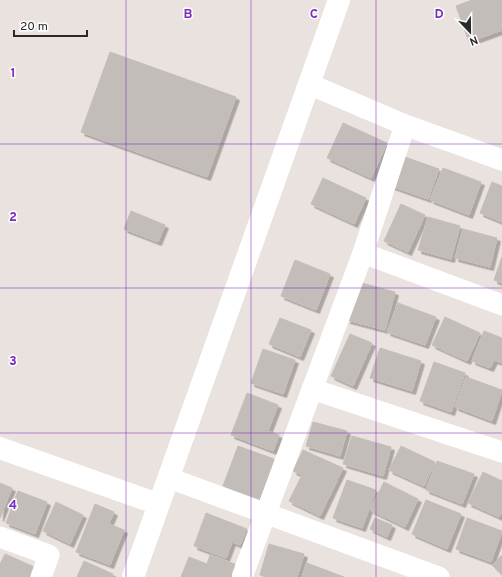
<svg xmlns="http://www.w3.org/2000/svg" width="502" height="577" viewBox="0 0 502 577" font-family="Overpass,sans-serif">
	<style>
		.building { fill: #c3bdb9; stroke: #c6bdb7; filter: url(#shadow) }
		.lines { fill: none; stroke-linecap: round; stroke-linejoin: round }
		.street { stroke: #fff; stroke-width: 21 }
		.secondary { stroke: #fff; stroke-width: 22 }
		.grid { fill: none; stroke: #7b2cbf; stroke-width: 1; stroke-opacity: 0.55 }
		.grid-label { font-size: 13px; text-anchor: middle; font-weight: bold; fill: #7b2cbf; stroke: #fff; stroke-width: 3; stroke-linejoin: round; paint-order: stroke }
	</style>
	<defs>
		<filter id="shadow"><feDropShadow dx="3.5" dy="3.5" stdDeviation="0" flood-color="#0004"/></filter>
	</defs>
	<rect width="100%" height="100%" fill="#eae2de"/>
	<g class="building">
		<path d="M472,0h30v30l-33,12 -13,-36z"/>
		<path d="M110,52l126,45 -29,80 -126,-45z"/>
		<path d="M343,123l44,20 -16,35 -44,-20z"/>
		<path d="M402,156l37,13 -11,30 -37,-13z"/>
		<path d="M443,168l38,14 -12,33 -39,-15z"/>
		<path d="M323,178l43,20 -12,26 -43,-20z"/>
		<path d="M492,182l10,4v36l-22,-9z"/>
		<path d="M401,204l24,11 -17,37 -24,-11z"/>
		<path d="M131,211l34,14 -7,17 -34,-13z"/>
		<path d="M428,217l32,9 -9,33 -33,-9z"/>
		<path d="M463,229l34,9 -7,29 -35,-9z"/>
		<path d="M502,257v26l-8,-3z"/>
		<path d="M295,260l35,14 -14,36 -35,-14z"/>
		<path d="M358,282l37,10 -10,38 -38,-10z"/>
		<path d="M398,303l38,14 -11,28 -38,-13z"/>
		<path d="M445,317l35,16 -13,28 -35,-16z"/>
		<path d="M280,318l31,12 -11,27 -31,-13z"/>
		<path d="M484,331l18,7v25l-8,-3 -4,8 -18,-7z"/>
		<path d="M350,334l22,9 -19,43 -22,-10z"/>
		<path d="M380,348l41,13 -9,30 -42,-13z"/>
		<path d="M263,349l32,11 -12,34 -32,-11z"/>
		<path d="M434,362l31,11 -14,39 -31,-11z"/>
		<path d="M466,377l36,13 -10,31 -37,-14z"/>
		<path d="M247,393l31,12 -10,26 11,4 -6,16 -42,-16z"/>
		<path d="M313,422l34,9 -7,25 -34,-10z"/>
		<path d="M352,436l39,11 -8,29 -40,-12z"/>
		<path d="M238,446l36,13 -16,41 -35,-14z"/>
		<path d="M401,446l34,16 -11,24 -35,-16z"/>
		<path d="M303,450l40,18 -23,48 -31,-15 13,-26 -9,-4z"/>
		<path d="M437,461l37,13 -12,30 -36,-14z"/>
		<path d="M483,472l19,9v30l-3,6 -31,-14z"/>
		<path d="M347,480l29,10 -14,38 -29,-10z"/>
		<path d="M384,482l34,17 -13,28 -35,-17z"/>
		<path d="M0,483l12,5 -12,30z"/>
		<path d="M18,491l29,11 -12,32 -29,-11z"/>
		<path d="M426,500l35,14 -14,35 -35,-15z"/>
		<path d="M56,502l27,13 -13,29 -27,-13z"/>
		<path d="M95,504l19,8 -5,12 15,6 -14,35 -34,-13z"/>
		<path d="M206,513l41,16 -7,16 -8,-3 -6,16 -32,-12z"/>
		<path d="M375,518l17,7 -5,12 -17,-8z"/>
		<path d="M467,518l35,13 -11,31 -35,-13z"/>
		<path d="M269,544l35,10 -7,23h-31l-6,-2z"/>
		<path d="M5,554l34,15 -4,8h-35v-13z"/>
		<path d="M210,555l25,9 -6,13h-48l8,-20 18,7z"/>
		<path d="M502,555v20l-10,-10z"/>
		<path d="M84,561l29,13 -1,3h-35z"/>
		<path d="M307,563l37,14h-42z"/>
	</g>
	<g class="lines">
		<g class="street">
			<path d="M309,84l96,41 97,35"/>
			<path d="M363,253l139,52"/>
			<path d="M312,389l190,63"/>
			<path d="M169,478l270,99"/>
			<path d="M0,537l49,18 -8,22"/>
			<path d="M242,577l121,-324 42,-128"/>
		</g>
		<g class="secondary">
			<path d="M0,448l158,56"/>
			<path d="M133,577l206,-577"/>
		</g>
	</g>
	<path class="grid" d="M126,0v577M251,0v577M376,0v577M0,144h502M0,288h502M0,433h502"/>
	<g class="grid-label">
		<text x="188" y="18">B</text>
		<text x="314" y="18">C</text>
		<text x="439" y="18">D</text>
		<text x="13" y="77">1</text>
		<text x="13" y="221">2</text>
		<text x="13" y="365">3</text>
		<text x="13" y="509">4</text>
	</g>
	<g transform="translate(470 32) rotate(158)" stroke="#ffffff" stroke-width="3" paint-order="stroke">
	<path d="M0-3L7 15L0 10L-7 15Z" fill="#2a2a2a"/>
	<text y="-6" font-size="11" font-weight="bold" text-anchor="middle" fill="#2a2a2a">N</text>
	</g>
	<path d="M14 30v6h73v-6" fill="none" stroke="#2a2a2a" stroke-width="2"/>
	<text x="20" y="30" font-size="12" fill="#2a2a2a" stroke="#ffffff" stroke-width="3" paint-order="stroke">20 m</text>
</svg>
